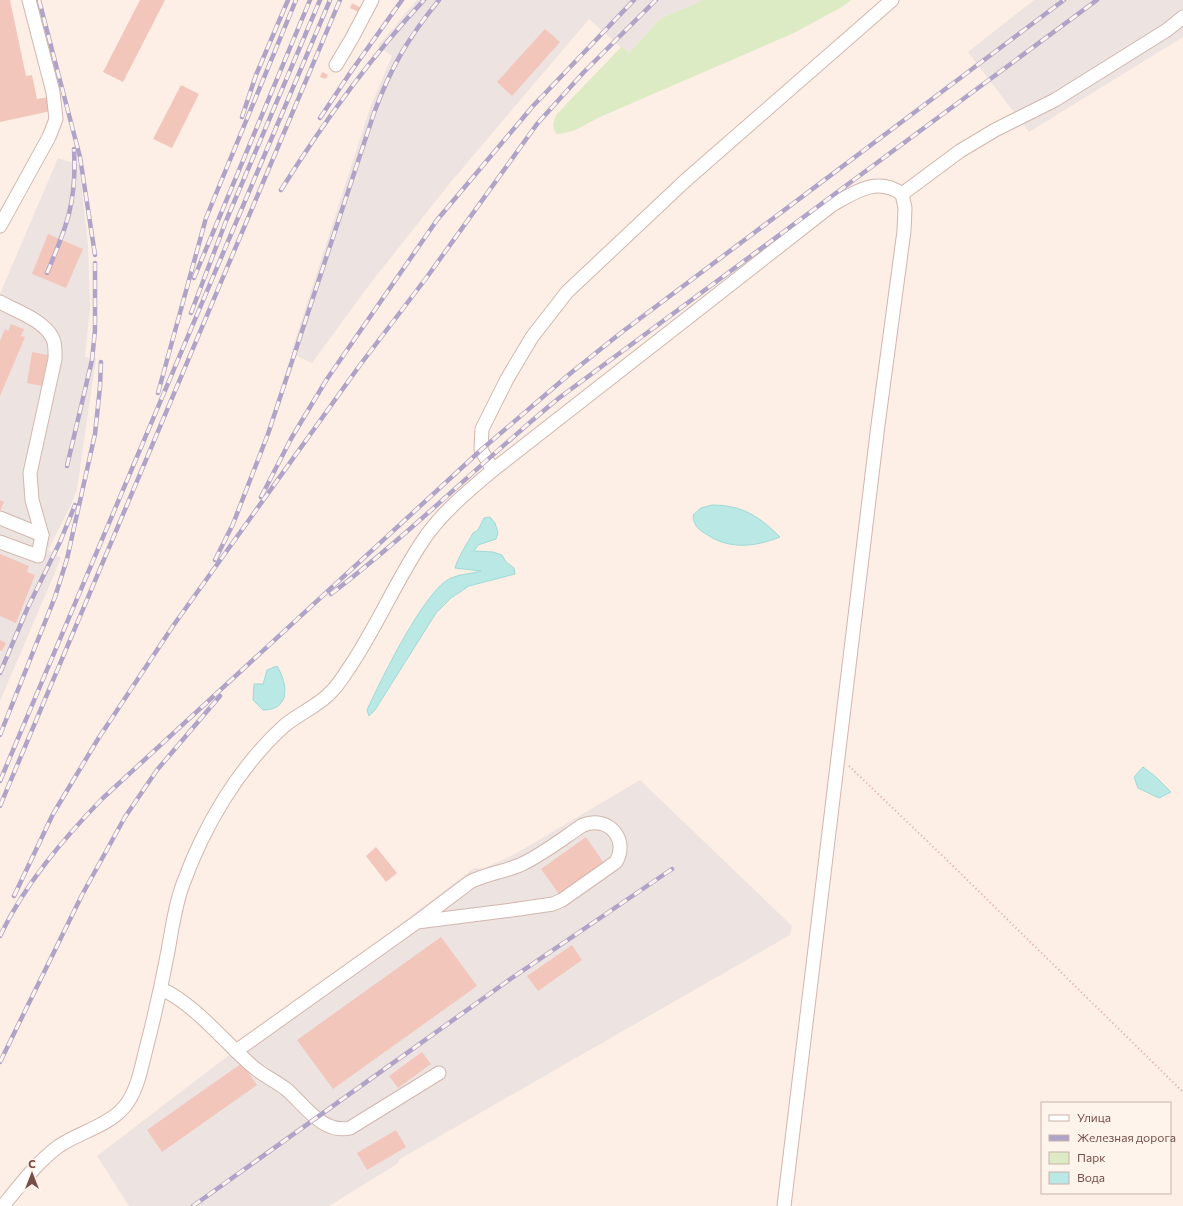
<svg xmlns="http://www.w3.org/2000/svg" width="1183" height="1206" viewBox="0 0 1183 1206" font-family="Commissioner,sans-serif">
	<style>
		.industrial { fill: #ede3e0 }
		.green { fill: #dcebc3 }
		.water { fill: #b9e8e5; stroke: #9fdad6 }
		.building { fill: #f3c6bc }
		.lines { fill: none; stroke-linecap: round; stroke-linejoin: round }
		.minor-casing { stroke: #d1b6ad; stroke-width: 15 }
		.path { stroke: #d9a99f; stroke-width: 2; stroke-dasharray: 1 3; stroke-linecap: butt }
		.minor { stroke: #fff; stroke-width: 13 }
		.rail-casing { stroke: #afa3c8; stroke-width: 4.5 }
		.rail { stroke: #fff4ec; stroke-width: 3; stroke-dasharray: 9; stroke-linecap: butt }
	</style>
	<rect width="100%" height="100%" fill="#fdefe5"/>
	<g class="industrial">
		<path d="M417,0h286l-43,19 -32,35 -39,-35 -139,164 -77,97 -61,83 -21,-10 79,-245 22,-52 -14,-10z"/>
		<path d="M1034,0h149v37l-154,95 -61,-80z"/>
		<path d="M58,158l21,7 9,80 2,63 -5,49 11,1 -19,131 -6,16 -23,45 13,8 -61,143v-407z"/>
		<path d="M640,780l152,146 -2,9 -390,224 -3,5 -68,42h-200l-32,-50 377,-288 9,1 32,-15z"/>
	</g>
	<path class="green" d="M703,0h148l-9,7 -48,26 -194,84c-14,7 -28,17 -43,17 -6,-7 -4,-13 0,-20l64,-67 8,6 31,-34z"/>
	<g class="water">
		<path d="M712,505c30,0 47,11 68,32 -25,10 -51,13 -74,-3 -9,-5 -12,-9 -13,-19l8,-7z"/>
		<path d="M490,517l5,6 3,10 -2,6 -18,6 -4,6 19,1 9,3 4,7 8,6 1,6 -46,12 -18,12 -15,15 -61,97 -6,6 -2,-6c13,-28 57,-120 84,-132 9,-4 20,-4 30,-7l-26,-3c3,-11 12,-24 18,-35l5,-3 6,-12z"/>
		<path d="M277,666c11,18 14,44 -14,44l-10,-10 1,-16h9l4,-14z"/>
		<path d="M1143,767l13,10 15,15 -12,6 -21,-10 -4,-11z"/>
	</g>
	<g class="building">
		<path d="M0,0h10l16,76 6,-1 5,24 11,-2 3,14 -51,11z"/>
		<path d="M140,0h25l-42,82 -20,-10z"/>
		<path d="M352,3l11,6 -2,4 -11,-5z"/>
		<path d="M545,29l15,13 -48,54 -15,-14z"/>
		<path d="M322,72l6,3 -2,4 -6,-2z"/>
		<path d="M181,85l18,9 -27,54 -19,-9z"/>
		<path d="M48,234l35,15 -17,39 -34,-14z"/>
		<path d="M11,324l13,5 -3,7 4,1 -25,59v-55l5,-12 3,2z"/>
		<path d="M32,352l16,3 -6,31 -15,-3z"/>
		<path d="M0,500l4,2 -4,10z"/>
		<path d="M0,554l29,12 -2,6 8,3 -19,48 -16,-7z"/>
		<path d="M0,640l6,3 -4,8 -2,-1z"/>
		<path d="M586,837l18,26 -45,31 -18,-25z"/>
		<path d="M376,847l21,26 -11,9 -20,-26z"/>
		<path d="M441,937l36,49 -144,103 -36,-49z"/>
		<path d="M572,945l10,15 -44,31 -11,-15z"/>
		<path d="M422,1052l9,12 -33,24 -9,-12z"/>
		<path d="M242,1063l15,22 -95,67 -15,-22z"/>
		<path d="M396,1130l10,17 -39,23 -10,-17z"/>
	</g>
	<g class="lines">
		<defs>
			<g id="minor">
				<path d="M336,65l16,-27 20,-38"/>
				<path d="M902,194l58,-43 35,-21 60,-30 112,-70 16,-13"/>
				<path d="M0,226l49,-89 7,-18 -3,-27 -24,-92"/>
				<path d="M0,302c16,9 43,18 52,35 4,7 3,15 3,22l-25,114 2,27 10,35 -4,21 -38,-14"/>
				<path d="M493,470l-12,-20 1,-21 25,-50 25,-42 35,-45 119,-112 206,-180"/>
				<path d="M0,518l42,17"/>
				<path d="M161,989c30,12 64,53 90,76 11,10 23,15 35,24 19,16 36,45 64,39l89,-55"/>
				<path d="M236,1051l181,-129 53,-40c16,-8 33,-10 50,-17 22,-10 42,-26 63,-40 26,-10 46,15 33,37l-54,38 -9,4 -41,6 -95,12"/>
				<path d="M3,1206c17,-21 34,-44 56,-60 22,-15 54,-21 69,-44 11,-17 14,-38 19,-57 8,-31 15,-62 21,-94 4,-22 7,-46 15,-67 21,-58 55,-116 101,-158 15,-13 35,-20 48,-35 7,-7 13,-17 19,-26 26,-39 45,-84 71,-123 18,-28 45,-50 71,-72l339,-265c23,-13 45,-29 70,-11l3,14 -1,23 -26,194 -94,781"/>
			</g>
		</defs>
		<use href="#minor" class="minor-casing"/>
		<path class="path" d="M849,766l102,98 232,228"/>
		<use href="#minor" class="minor"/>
		<defs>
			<g id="rail">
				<path d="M39,0l41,157 15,98"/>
				<path d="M242,117l14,-42 32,-75"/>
				<path d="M320,118l30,-45 52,-73"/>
				<path d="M281,190c42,-67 89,-132 143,-190"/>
				<path d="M47,273c20,-47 30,-72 27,-124"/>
				<path d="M194,278l116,-278"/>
				<path d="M191,313l35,-92 94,-221"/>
				<path d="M158,393l48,-175 90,-218"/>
				<path d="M67,466l25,-106 3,-30v-67"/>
				<path d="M261,497l31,-60 35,-58 110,-159 96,-114 101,-106"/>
				<path d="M215,560l18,-36 35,-90 106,-321c17,-46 34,-75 65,-113"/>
				<path d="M331,594c80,-61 150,-132 228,-196l538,-398"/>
				<path d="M0,673l28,-66 32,-65 15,-37"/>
				<path d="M0,735l55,-138 12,-38 28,-125 5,-47 1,-25"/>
				<path d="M0,781l330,-781"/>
				<path d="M0,806l340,-806"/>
				<path d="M14,896l39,-82 45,-75 75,-113 187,-261 67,-88 110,-153 46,-51 73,-73"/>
				<path d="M0,936c25,-52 63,-97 103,-138l378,-348 91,-78 50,-40 442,-332"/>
				<path d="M0,1062l82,-167 43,-78 32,-47 63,-74"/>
				<path d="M193,1206l316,-226 163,-111"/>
			</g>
		</defs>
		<use href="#rail" class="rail-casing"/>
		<use href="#rail" class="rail"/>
	</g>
	<rect x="1041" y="1102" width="130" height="92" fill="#fff4ec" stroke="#c9b2ab"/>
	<rect x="1049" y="1115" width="20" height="6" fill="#ffffff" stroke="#c9b2ab"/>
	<text x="1077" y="1122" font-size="12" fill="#775049">Улица</text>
	<rect x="1049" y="1135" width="20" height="6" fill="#afa3c8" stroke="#c9b2ab"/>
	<text x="1077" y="1142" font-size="12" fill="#775049">Железная дорога</text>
	<rect x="1049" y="1152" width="20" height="12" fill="#dcebc3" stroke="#c9b2ab"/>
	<text x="1077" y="1162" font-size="12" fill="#775049">Парк</text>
	<rect x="1049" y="1172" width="20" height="12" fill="#b9e8e5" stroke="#c9b2ab"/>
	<text x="1077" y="1182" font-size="12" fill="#775049">Вода</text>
	<g transform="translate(32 1174)" stroke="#fff4ec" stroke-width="3" paint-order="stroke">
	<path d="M0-3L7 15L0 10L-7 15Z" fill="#775049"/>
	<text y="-6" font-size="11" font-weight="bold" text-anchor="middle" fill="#775049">С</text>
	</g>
</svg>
